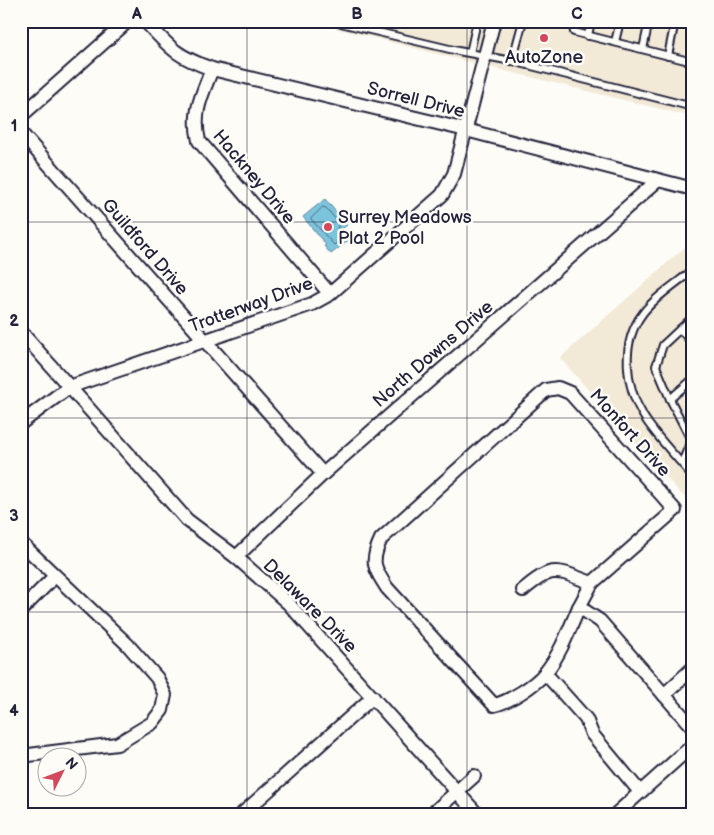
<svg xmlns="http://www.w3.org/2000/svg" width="714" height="835" viewBox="0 0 714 835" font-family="'Balsamiq Sans',sans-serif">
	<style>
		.built { fill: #f2e9d7 }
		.water { fill: #7cc4dc; stroke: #58839c }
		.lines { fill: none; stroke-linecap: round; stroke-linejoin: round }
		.shore { stroke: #46637b; stroke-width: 1 }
		.lane-casing { stroke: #22223b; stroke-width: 10 }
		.street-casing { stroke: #22223b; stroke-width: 16 }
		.lane { stroke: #fdfcf7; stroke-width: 6 }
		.street { stroke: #fdfcf7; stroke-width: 12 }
		.grid { fill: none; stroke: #22223b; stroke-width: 1; stroke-opacity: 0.55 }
		.poi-dot { fill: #d1495b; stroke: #fdfcf7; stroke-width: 2 }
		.labels { text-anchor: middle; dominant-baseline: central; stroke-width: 5; stroke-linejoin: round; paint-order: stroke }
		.poi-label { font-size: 18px; fill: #22223b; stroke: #fdfcf7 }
		.street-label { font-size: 18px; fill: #22223b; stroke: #fdfcf7 }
		.neatline { fill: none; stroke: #22223b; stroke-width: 2 }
		.grid-label { font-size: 16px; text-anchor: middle; font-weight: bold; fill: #22223b }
	</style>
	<rect width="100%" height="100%" fill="#fdfcf7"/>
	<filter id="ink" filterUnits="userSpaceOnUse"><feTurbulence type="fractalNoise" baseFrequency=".02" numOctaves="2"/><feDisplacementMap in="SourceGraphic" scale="10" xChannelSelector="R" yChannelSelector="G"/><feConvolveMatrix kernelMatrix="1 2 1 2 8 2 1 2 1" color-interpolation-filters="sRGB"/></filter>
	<g filter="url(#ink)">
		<g class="built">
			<path d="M308,21h385v96l-224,-55z"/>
			<path d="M693,240v267l-133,-149z"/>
		</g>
		<path class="water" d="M325,199l22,26 -5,4 8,10 -19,15 -7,-8 2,-1 -23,-28z"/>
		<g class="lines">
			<path class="shore" d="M323,207l3,1 13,15 -2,7 5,8 -8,7 -23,-26z"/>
			<defs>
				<g id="lane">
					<path d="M332,21l126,30 54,10 11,-40"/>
					<path d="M572,21l2,11 119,30"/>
					<path d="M588,36l3,-15"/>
					<path d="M615,42l5,-21"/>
					<path d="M643,49l6,-28"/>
					<path d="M470,53l7,-32"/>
					<path d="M668,56l7,-35"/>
					<path d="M512,61l181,46"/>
					<path d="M693,270c-16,13 -37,26 -50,43 -23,30 -18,73 1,104 13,21 33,40 49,60"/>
					<path d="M680,329l13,15"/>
					<path d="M670,399l23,-20"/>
					<path d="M682,463l9,-23 -21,-41 -14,-33 7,-21 30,-28"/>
				</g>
				<g id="street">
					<path d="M145,21c26,28 31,35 67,48l254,61 227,59"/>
					<path d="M212,69c-10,26 -20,43 -13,72l131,153"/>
					<path d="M21,116l107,-95"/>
					<path d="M21,133l302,341"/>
					<path d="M21,332l166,188 49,37 52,46 189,211"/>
					<path d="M21,423l48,-36 243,-83 18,-10 112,-99 12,-21 40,-153"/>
					<path d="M21,543l106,101 30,34 8,17 -3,15 -10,13 -35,21 -96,12"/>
					<path d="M236,557l87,-83 334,-293"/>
					<path d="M592,583l-13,24 21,14 93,107"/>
					<path d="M523,590c31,-26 33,-20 69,-7l83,-73 -105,-117 -12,-5 -12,2 -165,149c-11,23 -7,29 6,49l107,117c15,-3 41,-20 51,-32 15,-18 25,-45 34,-66"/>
					<path d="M21,610l34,-34"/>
					<path d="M545,673l41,46 6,15 48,58"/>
					<path d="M664,695l29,-27"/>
					<path d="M242,814l131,-117"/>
					<path d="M432,814l42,-38"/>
					<path d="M616,814l77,-69"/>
				</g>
			</defs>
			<use href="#lane" class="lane-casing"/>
			<use href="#street" class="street-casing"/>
			<use href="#lane" class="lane"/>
			<use href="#street" class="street"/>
		</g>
	</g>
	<path class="grid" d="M247,21v793M467,21v793M21,222h672M21,418h672M21,612h672"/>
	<g class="poi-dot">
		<circle cx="544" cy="38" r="5"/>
		<circle cx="328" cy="227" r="5"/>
	</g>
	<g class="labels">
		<g class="poi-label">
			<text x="544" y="57">AutoZone</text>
			<text x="338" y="217" text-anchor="start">Surrey Meadows<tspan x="338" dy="21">Plat 2 Pool</tspan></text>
		</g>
		<g class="street-label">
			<text transform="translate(416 100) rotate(14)">Sorrell Drive</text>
			<text transform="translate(254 177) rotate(50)">Hackney Drive</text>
			<text transform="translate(145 247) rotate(49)">Guildford Drive</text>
			<text transform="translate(251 305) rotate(-20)">Trotterway Drive</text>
			<text transform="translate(433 354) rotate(-41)">North Downs Drive</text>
			<text transform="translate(630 433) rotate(48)">Monfort Drive</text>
			<text transform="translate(310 606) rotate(45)">Delaware Drive</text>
		</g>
	</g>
	<rect width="714" height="835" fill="none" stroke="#fdfcf7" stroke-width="55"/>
	<g transform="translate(62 772) rotate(48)"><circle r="24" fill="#fdfcf7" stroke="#a5a5ac"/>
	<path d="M0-4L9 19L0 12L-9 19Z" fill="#d1495b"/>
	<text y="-8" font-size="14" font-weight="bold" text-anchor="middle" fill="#22223b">N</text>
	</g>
	<rect x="28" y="28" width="658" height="780" class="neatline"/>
	<g class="grid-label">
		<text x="137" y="19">A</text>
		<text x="357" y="19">B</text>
		<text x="577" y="19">C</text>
		<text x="14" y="131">1</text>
		<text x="14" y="326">2</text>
		<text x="14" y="521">3</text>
		<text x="14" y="716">4</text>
	</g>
</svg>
